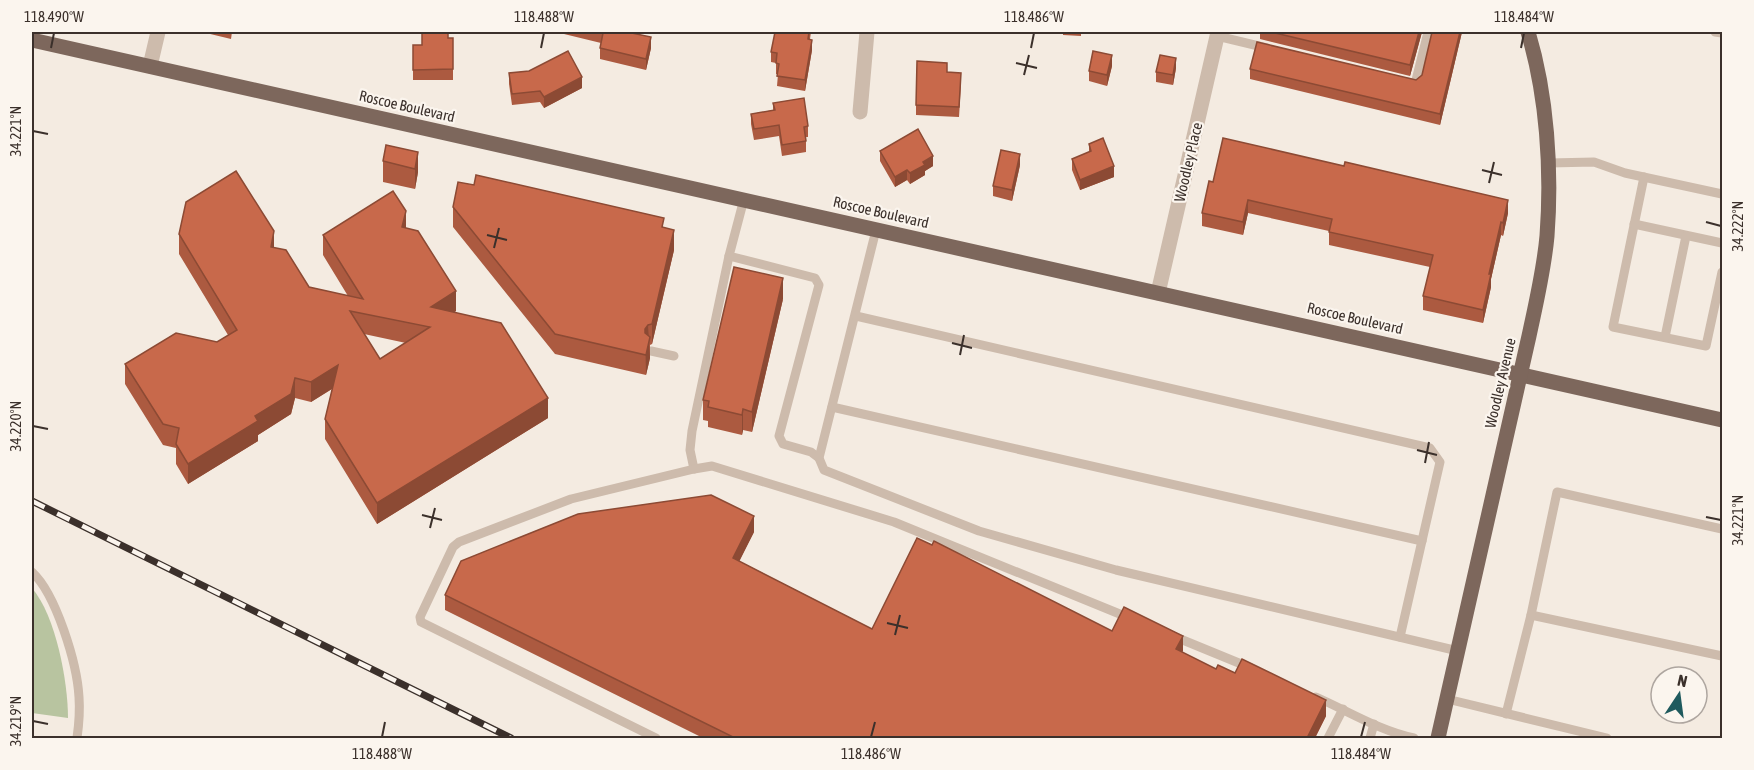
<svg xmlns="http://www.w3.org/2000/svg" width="1754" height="770" viewBox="0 0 1754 770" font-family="'Asap Condensed',sans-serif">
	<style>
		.grass { fill: #b8c4a0 }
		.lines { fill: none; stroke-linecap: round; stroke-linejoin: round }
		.lane { stroke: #cdbbac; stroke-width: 9 }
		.street { stroke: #cdbbac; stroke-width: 15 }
		.primary { stroke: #7d675c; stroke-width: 15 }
		.rail-casing { stroke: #3b302b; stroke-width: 7 }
		.rail { stroke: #fbf5ee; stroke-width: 4.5; stroke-dasharray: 14; stroke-linecap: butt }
		.wall { fill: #ac5a40; fill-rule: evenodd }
		.shaded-wall { fill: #8c4a34 }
		.building { fill: #c8694b; stroke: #8c4a34; stroke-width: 1.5; fill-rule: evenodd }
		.ticks { fill: none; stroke: #3b302b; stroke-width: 2 }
		.labels { text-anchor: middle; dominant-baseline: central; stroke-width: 4.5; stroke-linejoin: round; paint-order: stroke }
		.street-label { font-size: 15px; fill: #3b302b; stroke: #fbf5ee }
		.neatline { fill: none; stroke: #3b302b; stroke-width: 2 }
		.ticks-label { font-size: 15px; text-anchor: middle; fill: #3b302b }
	</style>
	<rect width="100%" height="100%" fill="#f4ebe1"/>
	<path class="grass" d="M32,588c24,28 36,94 36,130l-36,-5z"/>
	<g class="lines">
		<g class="lane">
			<path d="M1715,32l7,1"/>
			<path d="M1217,36l50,12"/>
			<path d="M1408,82l7,2 13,-52"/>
			<path d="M1549,163l45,-1 31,11 97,21"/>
			<path d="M1644,177l-31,150 93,19 16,-74"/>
			<path d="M744,199l-15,57 86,22 4,7 -40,151 4,8 28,8 8,6"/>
			<path d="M1634,224l88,19"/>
			<path d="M876,230l-57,228 5,12 155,61 137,39 342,81"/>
			<path d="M856,316l574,132 10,14 -40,175"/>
			<path d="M1665,337l21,-101"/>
			<path d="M651,351l23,5"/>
			<path d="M832,407l590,134"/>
			<path d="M694,469l-4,-19 2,-19 37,-175"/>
			<path d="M1722,529l-165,-37 -26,123 191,41"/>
			<path d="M32,572c24,22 45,91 47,125 1,14 0,27 -2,41"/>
			<path d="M1173,636l78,32"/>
			<path d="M1316,697c32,14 64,34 98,41"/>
			<path d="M1447,699l160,39"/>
			<path d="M1506,714l25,-99"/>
			<path d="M656,738l-235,-116 -1,-5 33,-70 6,-5 112,-43 123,-30 18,-3 182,56 238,97"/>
			<path d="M1328,738l15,-29"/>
			<path d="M1370,738l4,-14"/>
		</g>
		<g class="street">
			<path d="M150,66l8,-34"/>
			<path d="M860,112l7,-80"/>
			<path d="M1158,293l60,-261"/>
		</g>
		<g class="primary">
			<path d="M32,40l1690,380"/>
			<path d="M1438,738l91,-402c7,-33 15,-66 18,-100 5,-66 0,-141 -19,-204"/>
		</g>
		<defs>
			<path id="rail" d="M32,501l479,237"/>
		</defs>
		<use href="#rail" class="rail-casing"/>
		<use href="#rail" class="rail"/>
	</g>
	<g class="wall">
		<path d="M202,32h30l-1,7z"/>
		<path d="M564,32h63l24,16 -5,22 -46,-11v-11l1,-5 -37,-9z"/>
		<path d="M811,32l-1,7 2,11 -7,41 -28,-5 1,-12h-2v-11l-5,-1v-10z"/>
		<path d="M1063,32h18v4l-18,-1z"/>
		<path d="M1260,32h162l-12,44 -150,-37z"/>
		<path d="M1432,32h30l-22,93 -190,-46v-10l166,11 6,-5z"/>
		<path d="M448,38h5v42h-40v-35h9z"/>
		<path d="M1112,66l-5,20 -18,-5v-10z"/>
		<path d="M1176,68l-3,17 -17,-3v-10z"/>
		<path d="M947,72l14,12 -2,33 -43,-2v-10z"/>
		<path d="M509,73l73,15 -38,20 -4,-6 -28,3 -3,-21z"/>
		<path d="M773,103l35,23v11h-2v15l-24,4 -3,-20 -25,4 -3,-16v-10l22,-4z"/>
		<path d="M1089,144l25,33 -34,13 -8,-20v-11l17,-6z"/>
		<path d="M880,151l53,15 -8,5v4l-15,9 -3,-4 -12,7 -15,-26z"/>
		<path d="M418,152v20l-3,17 -32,-7v-21z"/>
		<path d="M1020,165l-8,36 -19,-5v-10z"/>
		<path d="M1209,181l299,32 -5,23 -2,-1 -10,44v8l-8,36 -60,-13v-14l7,-29 -101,-22v-14l-81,-18 -5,22 -41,-9v-13z"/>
		<path d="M453,207l211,21 10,22 -22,94 -2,1v13l-4,17 -91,-21 -102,-127z"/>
		<path d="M406,228l50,83 -2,1 94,106 -171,106 -52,-85v-20l7,-30 -21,13 -16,-4 -4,16 -33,21v6l-70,43 -12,-20v-16l-13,-3 -38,-61v-20l92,-22 11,-7 -49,-81v-20l95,13 35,40 39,9 -25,-41v-20zM364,334l42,9 -26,16z"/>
		<path d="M783,299l-31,133 -9,-2 -1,5 -34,-8v-6l-5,-1v-20z"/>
		<path d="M754,532l-15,29 133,68 240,2 70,21 34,17 110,47 -11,22h-612l-258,-128v-15z"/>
	</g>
	<g class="shaded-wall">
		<path d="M1419,32h3l-12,44v-11z"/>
		<path d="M1460,32h2l-22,93v-11z"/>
		<path d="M651,37v11l-5,22v-11z"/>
		<path d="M812,40v10l-7,41v-11z"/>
		<path d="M1112,55v11l-5,20v-11z"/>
		<path d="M1176,58v10l-3,17v-10z"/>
		<path d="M582,77v11l-38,20v-11z"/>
		<path d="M418,152v20l-3,17v-20z"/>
		<path d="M1020,154v11l-8,36v-11z"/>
		<path d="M933,156v10l-8,5v4l-15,9v-11l13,-11z"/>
		<path d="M1114,166v11l-34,13v-10z"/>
		<path d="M907,170v10l-12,7v-10z"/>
		<path d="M1248,200v13l-5,22v-13z"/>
		<path d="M1508,200v13l-5,23v-13z"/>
		<path d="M406,211v21l-4,-5z"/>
		<path d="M1501,222v13l-10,44v8l-8,36v-13l6,-36z"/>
		<path d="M674,230v20l-22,94v-20z"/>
		<path d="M274,231v21l-3,-5z"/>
		<path d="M783,278v21l-31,133v-20z"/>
		<path d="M456,291v20l-25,16v-20z"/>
		<path d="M648,325l2,33 -4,17 -1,-46z"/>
		<path d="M338,365v20l-27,17v-20z"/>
		<path d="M295,378v20l-4,16 -33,21v6l-70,43v-20l67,-48z"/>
		<path d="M548,398v20l-171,106v-21z"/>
		<path d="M743,409v21l-1,5v-20z"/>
		<path d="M754,516v16l-21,42v-16z"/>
		<path d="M1183,636v15l-7,13v-15z"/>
		<path d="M1326,700v16l-11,22h-8z"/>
	</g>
	<g class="building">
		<path d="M422,32h26v6h5v31l-40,1v-25h9z"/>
		<path d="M597,32h30l24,5 -5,22 -46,-11 3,-15z"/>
		<path d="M775,32h34l-1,7 4,1 -7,40 -28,-4 2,-12 -3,-1 1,-10 -6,-1z"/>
		<path d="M1271,32h148l-9,33z"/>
		<path d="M1432,32h28l-20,82 -190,-45 7,-27 159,38 6,-5z"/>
		<path d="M568,51l14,26 -38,20 -4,-6 -28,3 -3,-21 20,-2z"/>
		<path d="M1093,51l19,4 -5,20 -18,-4z"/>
		<path d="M1160,55l16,3 -3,17 -17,-3z"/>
		<path d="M917,61l30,2v9l14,1 -2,34 -43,-2z"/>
		<path d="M804,98l4,28 -4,1 2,14 -24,4 -3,-20 -25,4 -3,-15 24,-4 -2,-7z"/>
		<path d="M918,129l15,27 -10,6 2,3 -15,8 -3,-3 -12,7 -15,-26z"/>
		<path d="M1103,138l11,28 -34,14 -8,-21 19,-8 -2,-7z"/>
		<path d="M1223,138l121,28 1,-4 163,38 -5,23 -2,-1 -12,52h2l-8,36 -60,-14 10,-41 -104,-23 3,-13 -84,-19 -5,22 -41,-9 7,-32 4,1z"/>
		<path d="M386,145l32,7 -3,17 -32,-8z"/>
		<path d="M1001,150l19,4 -8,36 -19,-4z"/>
		<path d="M236,171l38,60 -3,16 15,3 23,37 54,12 -40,-64 70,-44 13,20 -4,16 16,4 38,60 -25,16 70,16 47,75 -171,105 -52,-84 13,-54 -27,17 -16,-4 -4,16 -36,22 3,5 -70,43 -12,-20 3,-16 -16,-4 -38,-60 51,-31 41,9 20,-12 -58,-96 7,-32zM350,311l80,16 -50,32z"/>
		<path d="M476,175l188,43 -2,9 12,3 -22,94 -4,1 -3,4v4l5,4 -4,18 -91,-21 -102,-127 5,-25 16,3z"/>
		<path d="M734,267l49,11 -31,134 -9,-3 -1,6 -34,-8 1,-6 -6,-1z"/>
		<path d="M711,495l43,21 -21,42 139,71 45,-91 15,7 2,-4 178,90 12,-24 59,29 -7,13 40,20 2,-4 17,8 7,-14 84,41 -19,38h-572l-290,-143 16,-34 117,-47z"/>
	</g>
	<path class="ticks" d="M51,48l3,-15M541,48l3,-15M1031,48l3,-15M1521,48l3,-15M1016,63l21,5M1024,75l5,-20M33,131l15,3M1482,170l20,5M1489,183l5,-21M1706,222l15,4M487,235l20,5M494,248l5,-20M952,343l20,5M960,355l4,-20M33,426l15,3M1417,450l20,5M1425,463l4,-21M422,515l20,5M1706,517l15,3M430,528l5,-20M887,623l21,5M895,635l5,-20M33,721l15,3M382,737l3,-15M871,737l4,-15M1361,737l4,-15"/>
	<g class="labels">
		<g class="street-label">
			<text transform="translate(407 106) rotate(13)">Roscoe Boulevard</text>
			<text transform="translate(1188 162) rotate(-77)">Woodley Place</text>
			<text transform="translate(881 212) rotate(13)">Roscoe Boulevard</text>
			<text transform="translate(1355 318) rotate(13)">Roscoe Boulevard</text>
			<text transform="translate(1500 383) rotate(-77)">Woodley Avenue</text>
		</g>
	</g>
	<rect width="1754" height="770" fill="none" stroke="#fbf5ee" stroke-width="66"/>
	<g transform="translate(1679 695) rotate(13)"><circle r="28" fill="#fbf5ee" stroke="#aea6a0" stroke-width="1.5"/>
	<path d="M0-4.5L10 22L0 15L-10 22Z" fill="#1f5a5e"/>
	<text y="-9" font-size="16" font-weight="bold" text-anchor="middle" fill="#3b302b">N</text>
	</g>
	<rect x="33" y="33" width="1688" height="704" class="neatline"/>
	<g class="ticks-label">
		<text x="54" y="22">118.490°W</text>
		<text x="544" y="22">118.488°W</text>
		<text x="1034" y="22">118.486°W</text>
		<text x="1524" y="22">118.484°W</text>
		<text transform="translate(16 131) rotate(-90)" y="5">34.221°N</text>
		<text transform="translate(1738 226) rotate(-90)" y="5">34.222°N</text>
		<text transform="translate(16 426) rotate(-90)" y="5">34.220°N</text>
		<text transform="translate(1738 520) rotate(-90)" y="5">34.221°N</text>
		<text transform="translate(16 721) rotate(-90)" y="5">34.219°N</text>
		<text x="382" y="759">118.488°W</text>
		<text x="871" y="759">118.486°W</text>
		<text x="1361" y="759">118.484°W</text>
	</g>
</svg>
